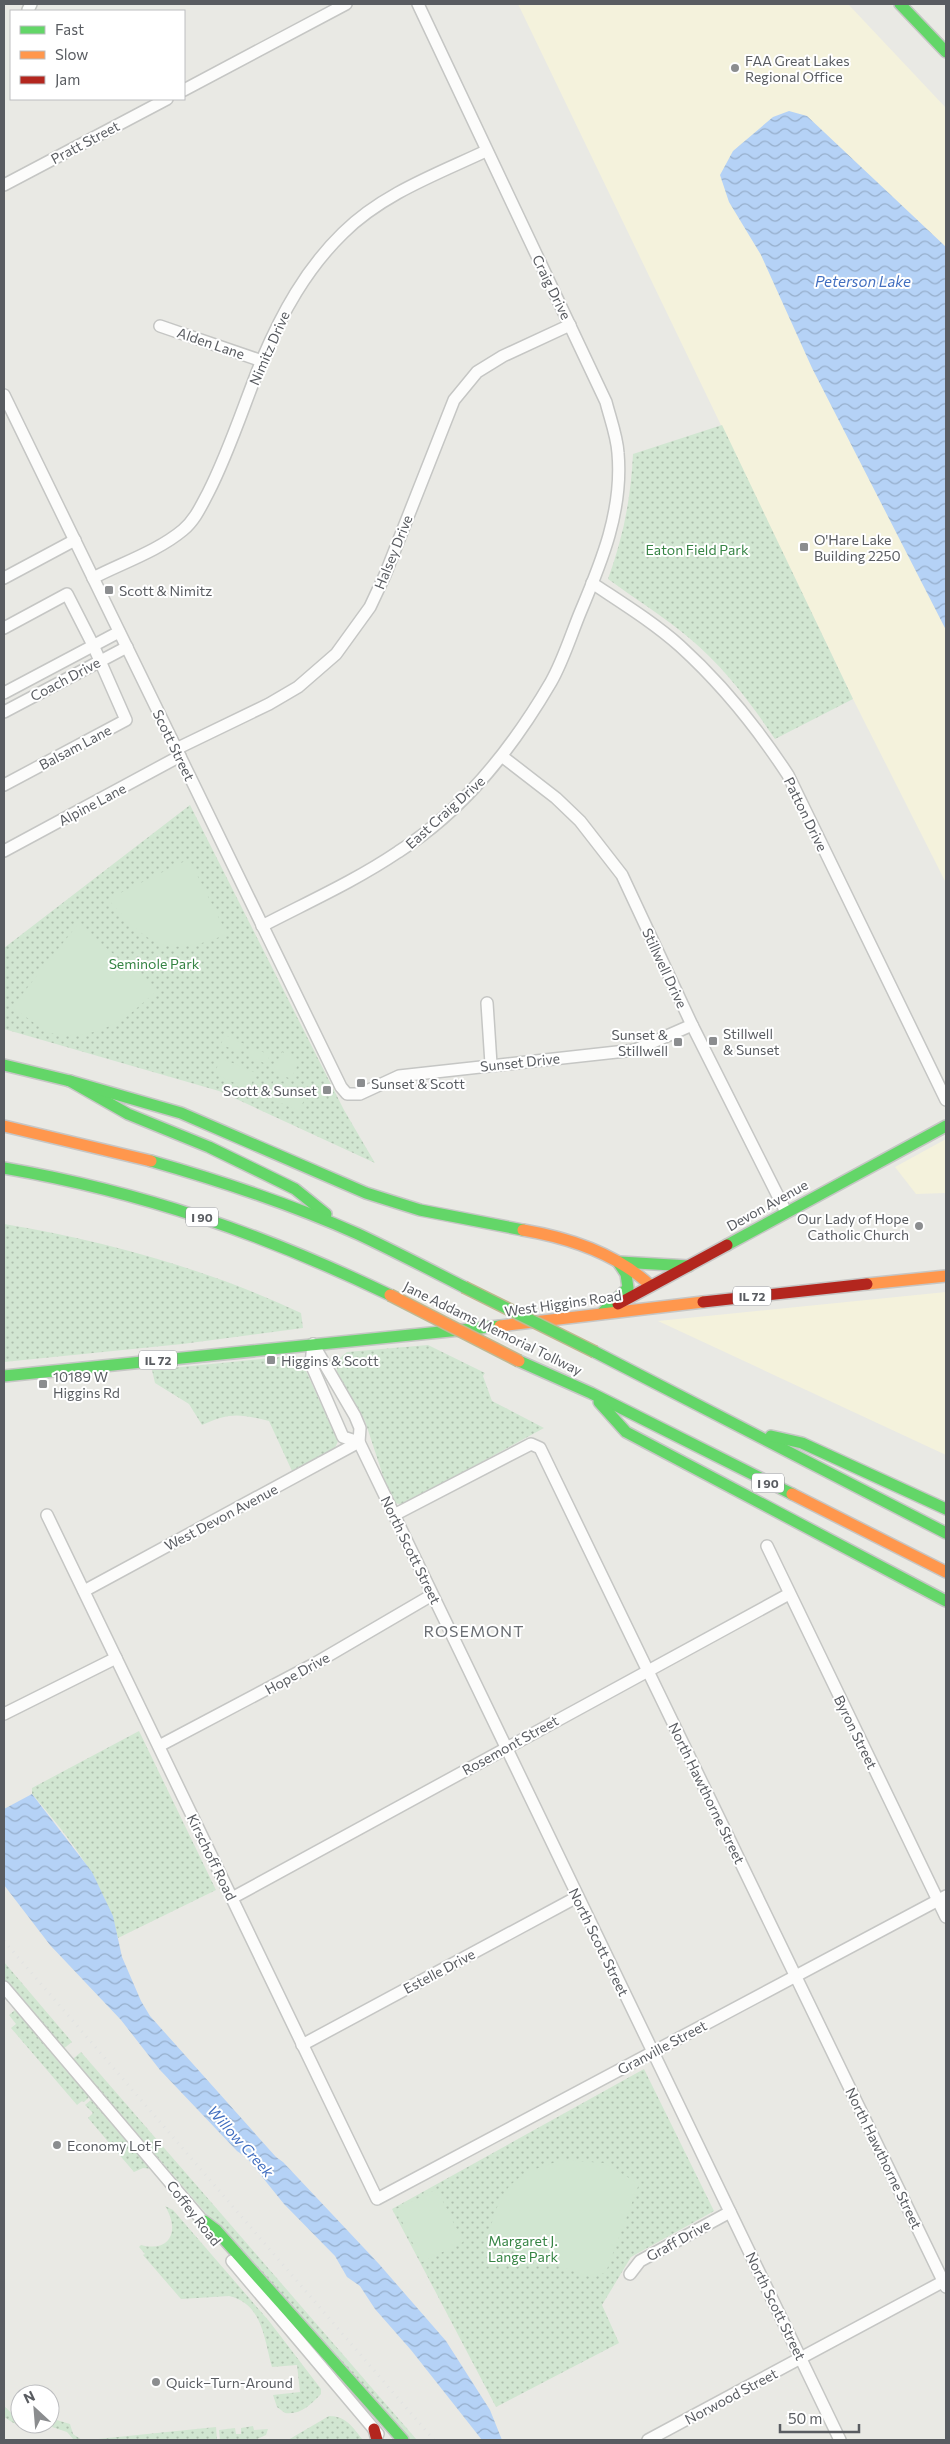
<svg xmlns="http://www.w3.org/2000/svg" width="950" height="2444" viewBox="0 0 950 2444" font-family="Commissioner,sans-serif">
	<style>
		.commercial { fill: #f4f2dc }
		.green { fill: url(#green-dots) }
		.pitch { fill: #d1e6d1 }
		.water { fill: url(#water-waves) }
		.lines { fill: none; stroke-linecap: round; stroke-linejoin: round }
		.street-casing { stroke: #c5c6c4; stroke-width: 14 }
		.fast-casing { stroke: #c6c6c5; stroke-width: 14 }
		.slow-casing { stroke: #c6c6c5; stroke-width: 14 }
		.jam-casing { stroke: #c6c6c5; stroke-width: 14 }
		.street { stroke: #fcfcfb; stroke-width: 11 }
		.fast { stroke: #63d668; stroke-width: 11 }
		.slow { stroke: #ff974d; stroke-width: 11 }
		.jam { stroke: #b3261e; stroke-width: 11 }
		.rail { stroke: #e1e2e1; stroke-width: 3; stroke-dasharray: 1 6; stroke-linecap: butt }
		.fast-bridge-casing { stroke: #c0b892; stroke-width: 14; stroke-linecap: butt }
		.slow-bridge-casing { stroke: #c0b892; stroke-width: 14; stroke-linecap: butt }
		.fast-bridge { stroke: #63d668; stroke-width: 11 }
		.slow-bridge { stroke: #ff974d; stroke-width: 11 }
		.poi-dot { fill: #8b8d8f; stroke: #fff; stroke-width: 2 }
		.labels { text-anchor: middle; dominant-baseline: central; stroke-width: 4; stroke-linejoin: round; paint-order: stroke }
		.shield { fill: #fff; stroke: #8b8d90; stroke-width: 1 }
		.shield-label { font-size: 12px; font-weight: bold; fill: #595c61 }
		.poi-label { font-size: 14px; fill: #595c61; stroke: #fff; text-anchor: start }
		.street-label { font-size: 14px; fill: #595c61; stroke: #fff }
		.park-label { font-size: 14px; fill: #368444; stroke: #fff }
		.water-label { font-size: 15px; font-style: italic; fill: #426fc0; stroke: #fff }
		.quarter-label { font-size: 16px; letter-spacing: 1px; fill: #6a6e73; stroke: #fff }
	</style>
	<defs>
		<pattern id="green-dots" width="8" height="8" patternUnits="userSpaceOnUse" patternTransform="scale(1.25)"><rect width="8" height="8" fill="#d1e6d1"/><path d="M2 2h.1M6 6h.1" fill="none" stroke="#adbead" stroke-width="1.8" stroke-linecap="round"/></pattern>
		<pattern id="water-waves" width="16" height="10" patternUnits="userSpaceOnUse" patternTransform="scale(1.25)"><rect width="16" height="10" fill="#b5d2f6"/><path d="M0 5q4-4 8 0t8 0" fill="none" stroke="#96aecb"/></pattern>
	</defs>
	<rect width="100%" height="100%" fill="#e9e9e4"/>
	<g class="commercial">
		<path d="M518,4h330l98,104v775l-93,-184z"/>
		<path d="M946,1139v54l-30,1 -21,-27z"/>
		<path d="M946,1292v163l-288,-134z"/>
	</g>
	<g class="green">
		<path d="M722,425l131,274 -78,40c-25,-37 -52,-73 -87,-102 -25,-21 -54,-39 -80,-58 15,-41 23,-81 25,-125z"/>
		<path d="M190,805l154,305 31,53 -156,-72 -215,-62v-81z"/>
		<path d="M4,1224c101,17 204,45 297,89l2,15 -121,16 -178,18z"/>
		<path d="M428,1345l57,28 -2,3 9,25 52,27 -125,68c-10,5 -18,13 -28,4l-26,-79 -28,-49c-1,-10 2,-14 10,-20z"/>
		<path d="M281,1357l20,3 37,81 -3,7 -43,23 -23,-50c-29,-7 -39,-9 -67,4l-13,-21 -34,-21 -3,-13z"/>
		<path d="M139,1731l77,159 -98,48c-13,-56 -49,-101 -86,-144v-6z"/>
		<path d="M4,1962l68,80 -9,7 -59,-70z"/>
		<path d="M15,2010l75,86 -6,6 -2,-1 -5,4 -66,-77 5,-4 -7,-9z"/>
		<path d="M81,2052l336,388h-9l-168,-187 -167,-194z"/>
		<path d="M644,2069l70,142 -83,46 -29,48 17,38 -123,64 -104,-198z"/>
		<path d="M92,2099l60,70 -9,-1 -9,4 -46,-54 5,-5 -8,-8z"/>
		<path d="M165,2206l8,4 96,111 52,68v5c-11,11 -20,21 -36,19l-8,-6 -4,-12 27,-3 -3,-27 -25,2c-8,-28 -9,-63 -43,-71l-48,3 -38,-44 2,-1 -6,-7 2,-2c30,8 39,-15 24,-39z"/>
		<path d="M4,2406l16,15v3h30v-6l20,6 3,10 9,6h-8l-7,-8 -21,-7 -1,3c-15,3 -28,-2 -41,-11z"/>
		<path d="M329,2416c18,0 24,12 34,24h-75z"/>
		<path d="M253,2426l1,4 14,-1 -2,6 -11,5h-35l-1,-10 16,-2 1,6h5v-6z"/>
		<path d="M216,2427l1,13h-125l6,-1z"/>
	</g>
	<g class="pitch">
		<path d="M189,859l38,75c-60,25 -79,12 -119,-35z"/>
		<path d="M78,924l79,67 -33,28 -25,12 -25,5 -26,-3 -36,-26z"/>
		<path d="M225,1035l19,9 -4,9 -19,-9z"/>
		<path d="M251,1047l19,8 -4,9 -19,-9z"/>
		<path d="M282,1052l18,8 -9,19 -18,-8z"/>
		<path d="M221,1058l35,15 -7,16 -35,-15z"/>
		<path d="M274,1080l33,14 -8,17 -32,-14z"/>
		<path d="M563,2160l41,3 35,21 -33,88 -13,6 -106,-37c13,-53 22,-66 76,-81z"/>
		<path d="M437,2189l26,53 -41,20 -26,-53z"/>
	</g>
	<g class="water">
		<path d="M789,111l18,5 139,131v383l-134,-262 -51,-113 -32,-53 -9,-27 13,-24 40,-34z"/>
		<path d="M32,1794l60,78 21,44 9,41 19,44 9,15 126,141 7,5 96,102 67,77 44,69 12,30h-20l-71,-90 -36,-41 -15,-23 -13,-9 -12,-21 -51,-52 -37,-46 -10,-7 -77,-81 -39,-50 -71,-75 -46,-60v-76z"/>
	</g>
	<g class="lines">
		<defs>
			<g id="street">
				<path d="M28,10l3,-6"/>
				<path d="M184,90l162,-86"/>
				<path d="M4,185l163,-86"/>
				<path d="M160,326l102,35"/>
				<path d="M4,395l337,692 6,7h13l39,-18 236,-26 57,-25"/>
				<path d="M4,578l71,-38"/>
				<path d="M93,578c29,-15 65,-27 90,-48 12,-10 18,-24 25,-37 22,-43 36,-89 54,-133 20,-47 44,-91 81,-127 39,-39 94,-59 143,-82"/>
				<path d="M592,583c30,20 61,39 88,63 43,39 76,80 108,129l158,325"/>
				<path d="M4,628l63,-34 26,51 33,75 -122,65"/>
				<path d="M4,693l115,-61"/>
				<path d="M4,712l123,-65"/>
				<path d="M176,749l93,-45 29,-17 38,-33 34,-47 15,-32 69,-175 23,-28 26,-16 67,-31"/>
				<path d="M503,757l53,41 24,23 42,54 70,150 94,187"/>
				<path d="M4,851l176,-95"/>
				<path d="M262,926c46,-24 93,-45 136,-74 66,-42 114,-103 153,-170 12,-21 20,-47 29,-69 22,-52 43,-103 38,-160 -1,-17 -8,-35 -12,-51l-188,-398"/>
				<path d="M487,1003l4,61"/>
				<path d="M313,1344l42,72 5,12 -1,14 481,998"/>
				<path d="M313,1344l-2,20 32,73 16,5"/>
				<path d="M47,1515l330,684 569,-303"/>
				<path d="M394,1515l137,-71 9,4 406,839"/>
				<path d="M767,1546l179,371"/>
				<path d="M84,1591l275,-149"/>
				<path d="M4,1714l112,-56"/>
				<path d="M159,1746l155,-82 118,-69"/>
				<path d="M232,1898l557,-304"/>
				<path d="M4,1987l203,239"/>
				<path d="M302,2045l275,-148"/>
				<path d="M232,2261l146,173"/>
				<path d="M630,2274l10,-13 90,-49"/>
				<path d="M648,2440l298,-160"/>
			</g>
			<g id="fast">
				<path d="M900,4l46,48"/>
				<path d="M4,1065l66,16 58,33 81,33 86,42 31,25"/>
				<path d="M70,1081l111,32 185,80 54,17 103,20"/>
				<path d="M151,1161c70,20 140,43 207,73 36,17 71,35 106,53"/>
				<path d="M4,1168c139,24 259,66 386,127"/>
				<path d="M727,1245l219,-119"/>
				<path d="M620,1262l69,4"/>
				<path d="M603,1312l25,-24 -2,-14 -8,-12"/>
				<path d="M595,1352l351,181"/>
				<path d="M519,1361l72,32 201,101"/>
				<path d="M4,1376l496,-50"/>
				<path d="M599,1402l27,30 320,169"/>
				<path d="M771,1436l31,7 144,66"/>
				<path d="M204,2221l12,9 187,210"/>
			</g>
			<g id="slow">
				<path d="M4,1126l147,35"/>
				<path d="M523,1230c47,8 93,23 128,56"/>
				<path d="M867,1284l79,-8"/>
				<path d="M500,1326l203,-24"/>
				<path d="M792,1494l154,78"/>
			</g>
			<g id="jam">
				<path d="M703,1302l164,-18"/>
				<path d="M618,1304l109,-59"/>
				<path d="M374,2429l3,11"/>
			</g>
		</defs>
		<use href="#street" class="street-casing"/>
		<use href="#fast" class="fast-casing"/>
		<use href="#slow" class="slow-casing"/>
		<use href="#jam" class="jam-casing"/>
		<use href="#street" class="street"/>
		<use href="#fast" class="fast"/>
		<use href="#slow" class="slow"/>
		<use href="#jam" class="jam"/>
		<path class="rail" d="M4,1941l430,499"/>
		<defs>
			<path id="fast-bridge" d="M464,1287l131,65"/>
			<path id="slow-bridge" d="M390,1295l129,66"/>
		</defs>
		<use href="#fast-bridge" class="fast-bridge-casing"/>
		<use href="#slow-bridge" class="slow-bridge-casing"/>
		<use href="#fast-bridge" class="fast-bridge"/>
		<use href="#slow-bridge" class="slow-bridge"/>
	</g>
	<g class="poi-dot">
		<circle cx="735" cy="68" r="5"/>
		<rect x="799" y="542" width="10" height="10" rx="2.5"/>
		<rect x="104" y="585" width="10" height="10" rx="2.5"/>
		<rect x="708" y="1036" width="10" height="10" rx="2.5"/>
		<rect x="673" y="1037" width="10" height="10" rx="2.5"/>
		<rect x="356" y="1078" width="10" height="10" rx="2.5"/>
		<rect x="322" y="1085" width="10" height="10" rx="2.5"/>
		<circle cx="919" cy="1226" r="5"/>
		<rect x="266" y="1355" width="10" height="10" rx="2.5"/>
		<rect x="38" y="1379" width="10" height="10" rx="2.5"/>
		<circle cx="57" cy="2145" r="5"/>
		<circle cx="156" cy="2382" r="5"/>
	</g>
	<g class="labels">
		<g class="shield">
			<rect x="186" y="1207.5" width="32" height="19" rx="4"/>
			<rect x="733" y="1286.5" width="38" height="19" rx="4"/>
			<rect x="139" y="1350.5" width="38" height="19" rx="4"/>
			<rect x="752" y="1473.5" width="32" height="19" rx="4"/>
		</g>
		<g class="shield-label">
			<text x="202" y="1217">I 90</text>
			<text x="752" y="1296">IL 72</text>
			<text x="158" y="1360">IL 72</text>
			<text x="768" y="1483">I 90</text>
		</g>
		<g class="poi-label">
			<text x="745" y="60">FAA Great Lakes<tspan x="745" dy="16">Regional Office</tspan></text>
			<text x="814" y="539">O'Hare Lake<tspan x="814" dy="16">Building 2250</tspan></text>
			<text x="119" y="590">Scott &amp; Nimitz</text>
			<text x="723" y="1033">Stillwell<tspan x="723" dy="16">&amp; Sunset</tspan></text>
			<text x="668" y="1034" text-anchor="end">Sunset &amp;<tspan x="668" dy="16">Stillwell</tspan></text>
			<text x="371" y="1083">Sunset &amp; Scott</text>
			<text x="317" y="1090" text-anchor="end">Scott &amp; Sunset</text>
			<text x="909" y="1218" text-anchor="end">Our Lady of Hope<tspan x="909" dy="16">Catholic Church</tspan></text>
			<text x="281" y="1360">Higgins &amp; Scott</text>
			<text x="53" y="1376">10189 W<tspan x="53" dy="16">Higgins Rd</tspan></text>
			<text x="67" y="2145">Economy Lot F</text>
			<text x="166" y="2382">Quick–Turn-Around</text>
		</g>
		<g class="street-label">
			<text transform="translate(85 142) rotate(-28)">Pratt Street</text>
			<text transform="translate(552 287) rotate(64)">Craig Drive</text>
			<text transform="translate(211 343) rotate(19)">Alden Lane</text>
			<text transform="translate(269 348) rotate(-66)">Nimitz Drive</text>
			<text transform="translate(393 552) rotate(-68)">Halsey Drive</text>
			<text transform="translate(65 679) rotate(-28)">Coach Drive</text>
			<text transform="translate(174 745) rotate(64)">Scott Street</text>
			<text transform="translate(75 747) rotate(-28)">Balsam Lane</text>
			<text transform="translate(92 804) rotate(-28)">Alpine Lane</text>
			<text transform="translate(445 812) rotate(-42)">East Craig Drive</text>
			<text transform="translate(806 814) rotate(64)">Patton Drive</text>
			<text transform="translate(665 968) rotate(65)">Stillwell Drive</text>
			<text transform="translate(520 1062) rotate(-6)">Sunset Drive</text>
			<text transform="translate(767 1205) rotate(-29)">Devon Avenue</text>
			<text transform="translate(563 1303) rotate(-8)">West Higgins Road</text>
			<text transform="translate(493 1328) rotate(26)">Jane Addams Memorial Tollway</text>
			<text transform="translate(221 1517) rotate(-28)">West Devon Avenue</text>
			<text transform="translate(411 1550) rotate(64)">North Scott Street</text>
			<text transform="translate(297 1673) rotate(-29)">Hope Drive</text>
			<text transform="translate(856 1732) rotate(64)">Byron Street</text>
			<text transform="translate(510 1745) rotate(-29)">Rosemont Street</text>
			<text transform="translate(707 1793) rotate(64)">North Hawthorne Street</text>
			<text transform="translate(212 1857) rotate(64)">Kirschoff Road</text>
			<text transform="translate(599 1942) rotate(64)">North Scott Street</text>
			<text transform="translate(439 1971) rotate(-28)">Estelle Drive</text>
			<text transform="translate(662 2047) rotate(-28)">Granville Street</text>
			<text transform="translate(884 2158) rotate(64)">North Hawthorne Street</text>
			<text transform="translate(194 2213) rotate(52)">Coffey Road</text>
			<text transform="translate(678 2240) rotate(-29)">Graff Drive</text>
			<text transform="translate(776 2306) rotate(64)">North Scott Street</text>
			<text transform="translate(731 2396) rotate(-28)">Norwood Street</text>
		</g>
		<g class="park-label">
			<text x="697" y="549">Eaton Field Park</text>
			<text x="154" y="963">Seminole Park</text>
			<text x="523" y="2240">Margaret J.<tspan x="523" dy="16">Lange Park</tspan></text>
		</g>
		<g class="water-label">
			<text x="863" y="281">Peterson Lake</text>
			<text transform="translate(241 2141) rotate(48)">Willow Creek</text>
		</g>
		<g class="quarter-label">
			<text x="474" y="1630">ROSEMONT</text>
		</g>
	</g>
	<rect width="950" height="2444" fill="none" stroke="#595c61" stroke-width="10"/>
	<rect x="10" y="10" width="175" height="90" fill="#ffffff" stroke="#bdbec0"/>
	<rect x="20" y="26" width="25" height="8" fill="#63d668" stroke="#bdbec0"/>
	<text x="55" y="35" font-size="15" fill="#595c61">Fast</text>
	<rect x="20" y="51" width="25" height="8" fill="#ff974d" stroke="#bdbec0"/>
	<text x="55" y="60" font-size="15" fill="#595c61">Slow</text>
	<rect x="20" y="76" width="25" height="8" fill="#b3261e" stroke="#bdbec0"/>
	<text x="55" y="85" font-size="15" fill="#595c61">Jam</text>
	<g transform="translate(35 2409) rotate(334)"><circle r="24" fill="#ffffff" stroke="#bdbec0"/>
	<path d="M0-4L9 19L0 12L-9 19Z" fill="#8b8d8f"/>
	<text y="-8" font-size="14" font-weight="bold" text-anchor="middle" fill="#595c61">N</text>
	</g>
	<path d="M780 2424v8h79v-8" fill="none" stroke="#595c61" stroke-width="2.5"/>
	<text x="788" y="2424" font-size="15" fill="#595c61" stroke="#ffffff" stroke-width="4" paint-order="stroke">50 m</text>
</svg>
